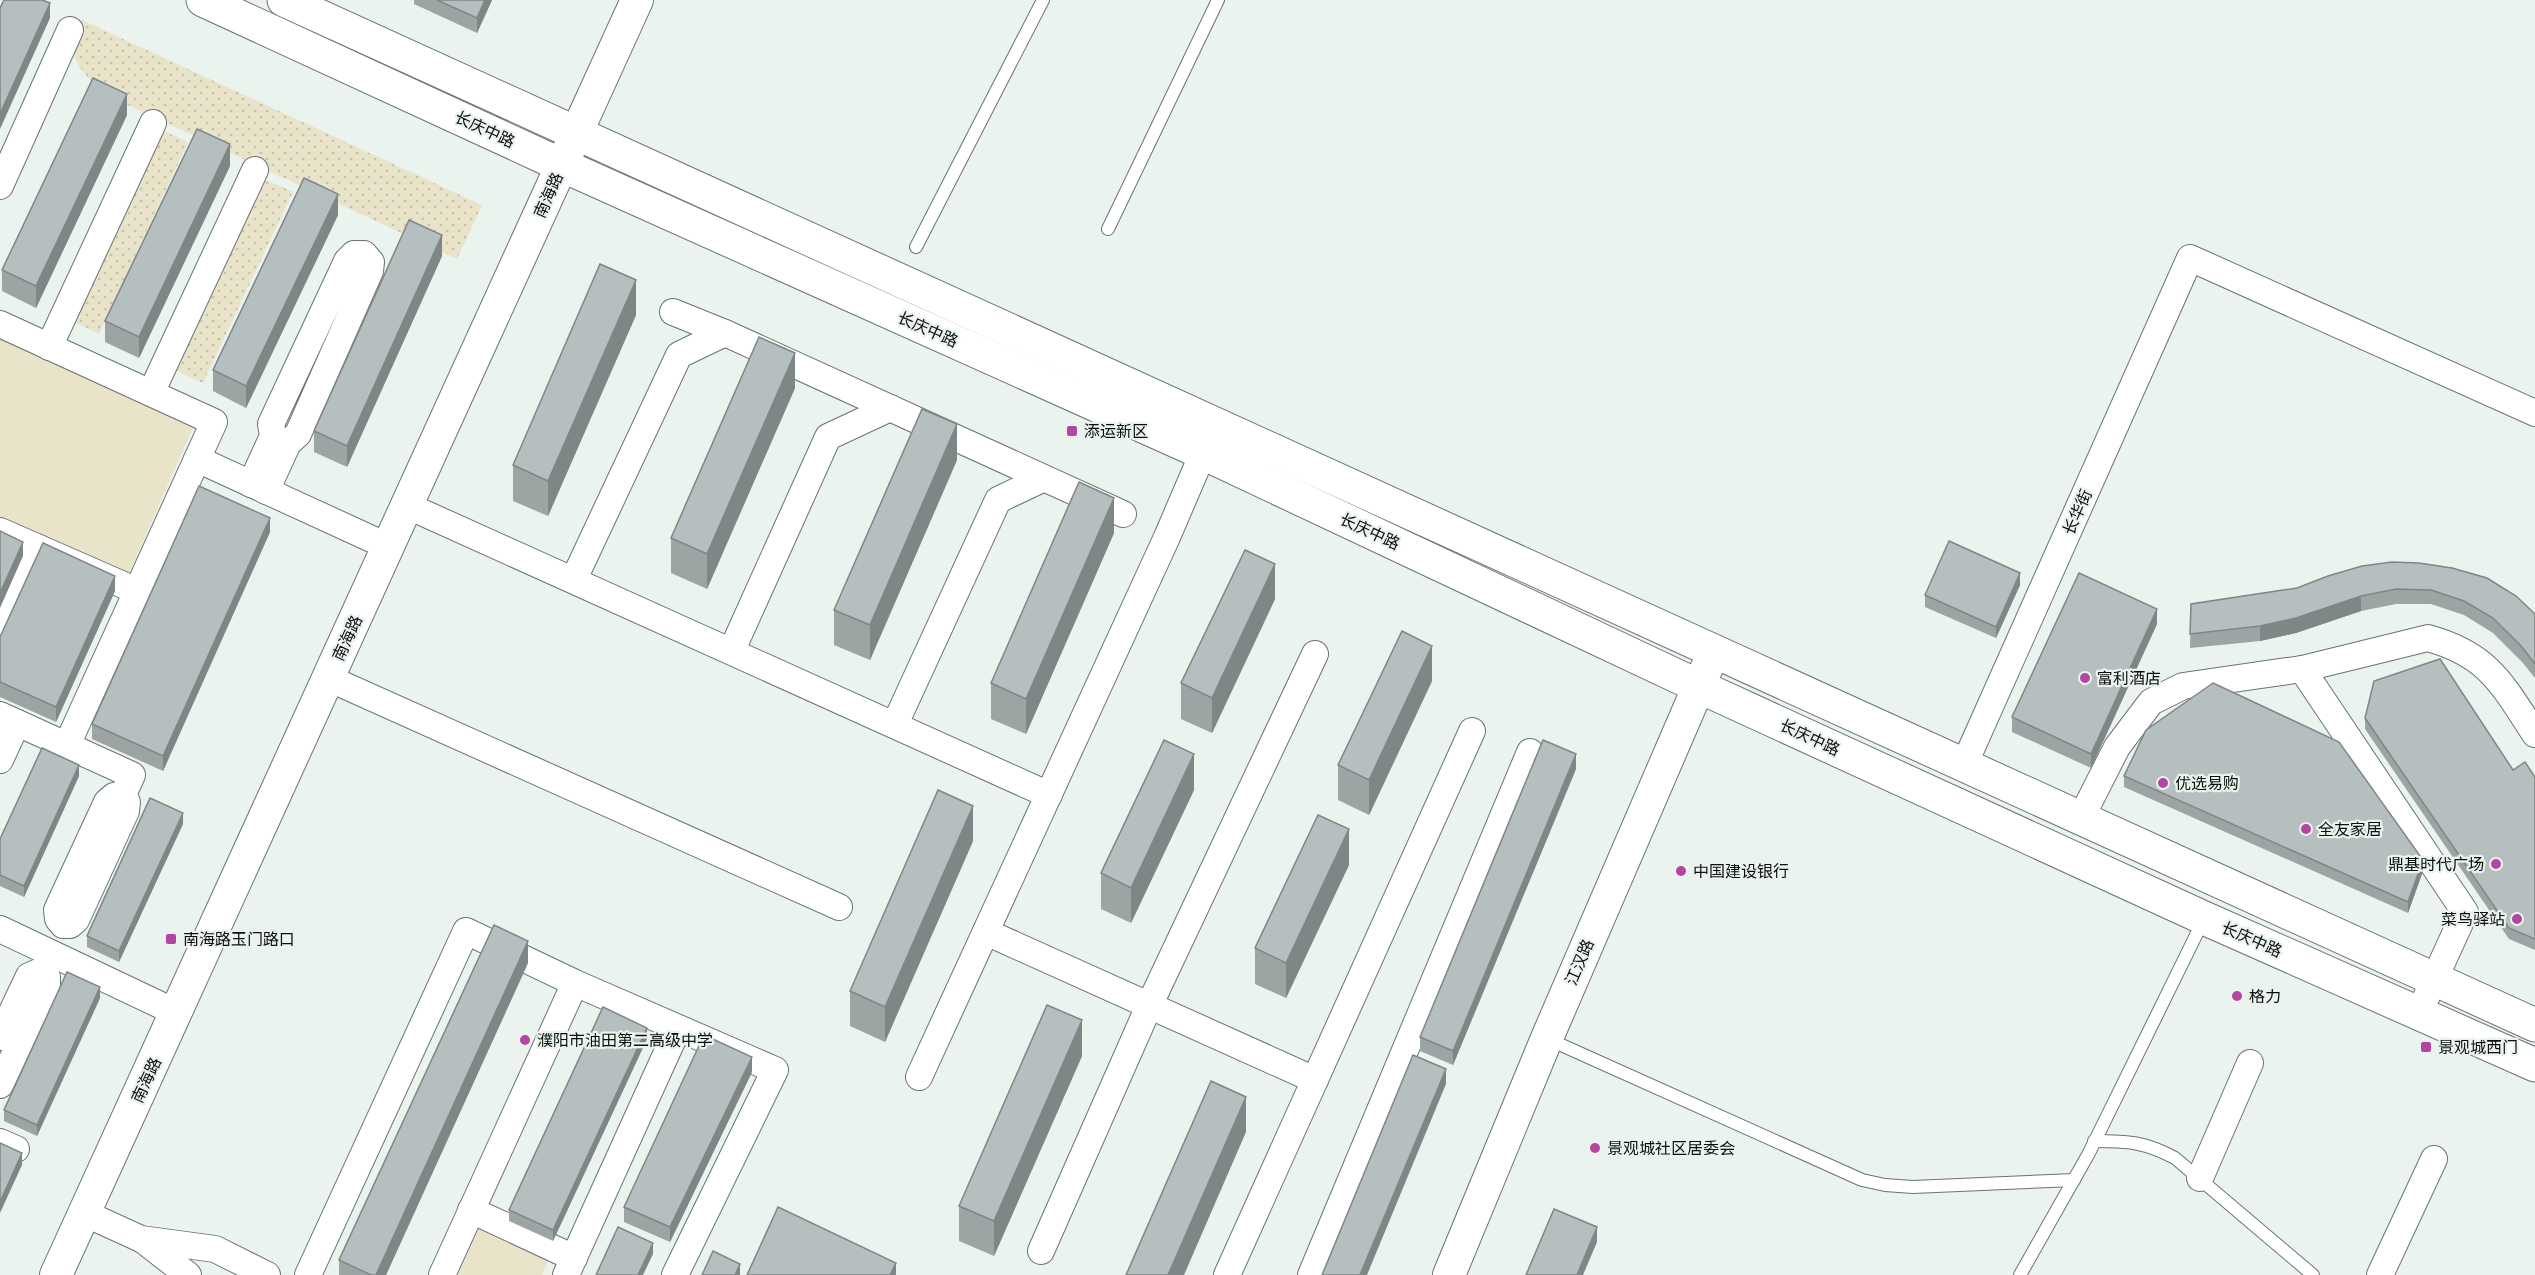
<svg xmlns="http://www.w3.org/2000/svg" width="2535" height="1275" viewBox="0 0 2535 1275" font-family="'Asap Condensed','Noto Sans SC',sans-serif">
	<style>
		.grass { fill: url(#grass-dots) }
		.green { fill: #e9e3c9 }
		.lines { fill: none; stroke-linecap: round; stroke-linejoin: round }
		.service-casing { stroke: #6b736f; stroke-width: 14 }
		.minor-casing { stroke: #6b736f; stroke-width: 28 }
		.tertiary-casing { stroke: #6b736f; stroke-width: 34 }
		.primary-casing { stroke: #6b736f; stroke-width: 35 }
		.service { stroke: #fff; stroke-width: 12 }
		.minor { stroke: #fff; stroke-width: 26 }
		.tertiary { stroke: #fff; stroke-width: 32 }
		.primary { stroke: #fff; stroke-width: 33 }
		.wall { fill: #9ca4a4 }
		.shaded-wall { fill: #7f8686 }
		.building { fill: #b5bfbf; stroke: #7f8686; stroke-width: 1.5 }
		.poi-dot { fill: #b545a2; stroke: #ebf3ef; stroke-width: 2 }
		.labels { text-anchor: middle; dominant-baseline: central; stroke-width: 4.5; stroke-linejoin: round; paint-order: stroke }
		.street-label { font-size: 16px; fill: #0b0e0d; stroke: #ebf3ef }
		.poi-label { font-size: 16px; fill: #0b0e0d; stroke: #ebf3ef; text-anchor: start }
	</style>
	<defs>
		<pattern id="grass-dots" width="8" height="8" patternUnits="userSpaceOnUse" patternTransform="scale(1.5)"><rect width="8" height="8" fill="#e9e3c9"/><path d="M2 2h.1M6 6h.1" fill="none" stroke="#c6c2ab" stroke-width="1.8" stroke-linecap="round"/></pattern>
	</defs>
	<rect width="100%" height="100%" fill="#ebf3ef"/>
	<g class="grass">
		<path d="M82,20l400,185 -25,54 -342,-160c-19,-13 -48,-34 -41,-61 2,-6 6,-12 8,-18z"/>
		<path d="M159,129l29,13 -89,192 -29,-14z"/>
		<path d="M264,179l29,13 -90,191 -28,-13z"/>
	</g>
	<g class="green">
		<path d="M0,337l195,86 -68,155 -127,-55z"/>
		<path d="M480,1226l70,31 -8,18h-84z"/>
	</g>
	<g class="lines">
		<defs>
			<g id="service">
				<path d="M1108,229l110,-229"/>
				<path d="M916,247l127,-247"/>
				<path d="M1548,1039l314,141 23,5 28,2 161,-7"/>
				<path d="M2094,1141c34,0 51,1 81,17l138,117"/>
				<path d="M2020,1275l69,-122 115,-234"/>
			</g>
			<g id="minor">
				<path d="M0,186l70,-156"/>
				<path d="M673,312l52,21 398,181"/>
				<path d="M0,324l214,98 -147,323"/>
				<path d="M49,347l104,-224"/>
				<path d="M151,393l104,-223"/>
				<path d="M197,459l192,88"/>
				<path d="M251,484l22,-48 -2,-12 76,-163 7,-7h10l7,8 -1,9 -72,163 -10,9 -22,48"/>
				<path d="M408,506l641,289"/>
				<path d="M0,531l137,60"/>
				<path d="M574,579l105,-224 46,-22"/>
				<path d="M0,634l39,-86"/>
				<path d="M732,650l96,-213 62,-29"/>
				<path d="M2302,669l163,243 -46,101"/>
				<path d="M328,678l511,229"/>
				<path d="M0,715l132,60 -9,20"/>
				<path d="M895,724l103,-224 44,-21"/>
				<path d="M0,760l17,-37"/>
				<path d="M1964,765l226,-507 345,155"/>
				<path d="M123,795l4,7 -1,9 -50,109 -6,5h-7l-5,-6 -1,-9 50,-108 7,-6z"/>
				<path d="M2081,818l36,-71 34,-45 32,-16 119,-17 126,-31c61,17 74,46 107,96"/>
				<path d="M0,929l177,84"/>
				<path d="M986,932l329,148"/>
				<path d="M0,1037l29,-61 14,-6 4,7v8l-47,100"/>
				<path d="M919,1077l248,-540 36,-84"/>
				<path d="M0,1142l16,7"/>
				<path d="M2200,1178l50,-115"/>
				<path d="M471,1210l103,48"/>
				<path d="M84,1213l57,26 74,10 52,26"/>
				<path d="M143,1240l45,35"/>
				<path d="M1041,1251l108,-245 166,-352"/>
				<path d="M308,1275l158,-344 109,52 200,87 -100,205"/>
				<path d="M442,1275l133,-292"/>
				<path d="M566,1275l112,-247"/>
				<path d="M1227,1275l245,-544"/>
				<path d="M1311,1275l219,-523"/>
				<path d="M2380,1275l54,-116"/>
			</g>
			<g id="tertiary">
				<path d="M56,1275l581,-1275"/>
				<path d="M1449,1275l98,-237 167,-387"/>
			</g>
			<g id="primary">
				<path d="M203,0l343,158 657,295 495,233 506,232 331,147"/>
				<path d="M284,0l2251,1025"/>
			</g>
		</defs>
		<use href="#service" class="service-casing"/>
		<use href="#minor" class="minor-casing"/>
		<use href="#tertiary" class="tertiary-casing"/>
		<use href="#primary" class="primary-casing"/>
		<use href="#service" class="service"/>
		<use href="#minor" class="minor"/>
		<use href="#tertiary" class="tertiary"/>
		<use href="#primary" class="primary"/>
	</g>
	<g class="wall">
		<path d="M414,0h78l-15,33 -63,-29z"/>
		<path d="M127,115l-91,193 -34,-17v-21z"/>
		<path d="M230,166l-91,192 -34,-16v-21z"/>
		<path d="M338,215l-92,193 -33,-17v-21z"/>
		<path d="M442,256l-95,211 -33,-15v-21z"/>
		<path d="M636,315l-88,201 -35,-15v-36z"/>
		<path d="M795,388l-88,201 -36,-16v-35z"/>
		<path d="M957,460l-87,200 -36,-15v-35z"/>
		<path d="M270,532l-107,239 -71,-32v-15z"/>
		<path d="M1114,533l-88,201 -35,-15v-36z"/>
		<path d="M2362,566l173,48v64l-13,-16 -29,-29 -29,-18 -33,-11h-35l-35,7 -65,22 -36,8 -70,7 1,-44 106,-16z"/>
		<path d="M2020,585l-24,53 -71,-31v-12z"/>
		<path d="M115,591l-59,131 -56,-25v-60z"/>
		<path d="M1275,599l-63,134 -31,-14v-36z"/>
		<path d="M2157,624l-66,144 -79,-36v-15z"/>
		<path d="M1432,681l-63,134 -31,-15v-35z"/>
		<path d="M2365,718l148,52 22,7v173l-26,-11 -144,-210z"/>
		<path d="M1576,769l-123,296 -33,-14v-14z"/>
		<path d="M79,776l-55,121 -24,-11v-47z"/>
		<path d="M2124,776l299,95 -15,42 -284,-126z"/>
		<path d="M1194,790l-63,133 -30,-14v-36z"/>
		<path d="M183,824l-64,138 -32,-15v-11z"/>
		<path d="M973,841l-88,201 -35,-16v-35z"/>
		<path d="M1349,865l-63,133 -31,-14v-36z"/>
		<path d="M528,963l-142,312h-47v-15z"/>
		<path d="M100,998l-63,138 -33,-15v-11z"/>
		<path d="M647,1039l-94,202 -44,-20v-11z"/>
		<path d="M1082,1056l-88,200 -35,-15v-35z"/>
		<path d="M752,1072l-82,170 -46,-20v-15z"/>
	</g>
	<g class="shaded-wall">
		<path d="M485,0h7l-15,33v-15z"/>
		<path d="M50,3v15l-50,111v-15z"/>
		<path d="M127,94v21l-91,193v-22z"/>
		<path d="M230,144v22l-91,192v-21z"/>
		<path d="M338,194v21l-92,193v-22z"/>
		<path d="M442,235v21l-95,211v-21z"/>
		<path d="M636,280v35l-88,201v-35z"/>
		<path d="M795,353v35l-88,201v-35z"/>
		<path d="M957,424v36l-87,200v-35z"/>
		<path d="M1114,498v35l-88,201v-35z"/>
		<path d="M270,518v14l-107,239v-15z"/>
		<path d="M23,542v14l-23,52v-15z"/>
		<path d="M1275,564v35l-63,134v-35z"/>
		<path d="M2020,573v12l-24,53v-11z"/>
		<path d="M115,576v15l-59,131v-15z"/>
		<path d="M2361,596v15l-65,22 -36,8v-15z"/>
		<path d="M2157,609v15l-66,144v-14z"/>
		<path d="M1432,646v35l-63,134v-35z"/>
		<path d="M1194,754v36l-63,133v-35z"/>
		<path d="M1576,754v15l-123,296v-14z"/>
		<path d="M79,765v11l-55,121v-11z"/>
		<path d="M973,806v35l-88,201v-35z"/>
		<path d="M183,813v11l-64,138v-11z"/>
		<path d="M1349,829v36l-63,133v-35z"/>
		<path d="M2423,860v11l-15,42v-11z"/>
		<path d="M528,941v22l-142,312h-10z"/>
		<path d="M100,987v11l-63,138v-11z"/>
		<path d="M1082,1020v36l-88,200v-35z"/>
		<path d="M647,1028v11l-94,202v-11z"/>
		<path d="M752,1057v15l-82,170v-15z"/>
		<path d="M1446,1069v15l-79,191h-7z"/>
		<path d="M1246,1097v35l-62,143h-16z"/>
		<path d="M22,1153v12l-22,48v-11z"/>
		<path d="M1597,1227v15l-14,33h-6z"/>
		<path d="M653,1243v11l-10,21h-5z"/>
		<path d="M896,1263v12h-6z"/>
		<path d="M740,1264v11h-5z"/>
	</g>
	<g class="building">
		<path d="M4,0h38l8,3 -50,111v-106z"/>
		<path d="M437,0h48l-8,18z"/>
		<path d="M93,78l34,16 -91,192 -34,-16z"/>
		<path d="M197,129l33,15 -91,193 -34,-16z"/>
		<path d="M304,178l34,16 -92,192 -33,-16z"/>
		<path d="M409,220l33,15 -95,211 -33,-15z"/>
		<path d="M600,264l36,16 -88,201 -35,-16z"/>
		<path d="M759,337l36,16 -88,201 -36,-16z"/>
		<path d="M922,409l35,15 -87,201 -36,-15z"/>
		<path d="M1079,482l35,16 -88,201 -35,-16z"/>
		<path d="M199,486l71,32 -107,238 -71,-32z"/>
		<path d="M0,531l23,11 -23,51z"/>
		<path d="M1949,541l71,32 -24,54 -71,-32z"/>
		<path d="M43,543l72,33 -59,131 -56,-25v-45z"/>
		<path d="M1245,550l30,14 -63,134 -31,-15z"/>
		<path d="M2392,562l27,1 33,5 35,10 29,18 19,18v50l-13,-17 -29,-29 -29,-17 -33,-11 -35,-1 -35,7 -65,22 -36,8 -70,8 1,-30 106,-16 31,-12 34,-10z"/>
		<path d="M2079,573l78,36 -66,145 -79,-37z"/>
		<path d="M1402,631l30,15 -63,134 -31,-15z"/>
		<path d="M2440,659l73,111 12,-8 10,15v162l-26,-11 -144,-210 9,-37z"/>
		<path d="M2213,683l126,59 84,118 -15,42 -284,-126 22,-46z"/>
		<path d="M1164,740l30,14 -63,134 -30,-15z"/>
		<path d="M1543,740l33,14 -123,297 -33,-14z"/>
		<path d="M42,748l37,17 -55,121 -24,-11v-36z"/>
		<path d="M938,790l35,16 -88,201 -35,-16z"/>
		<path d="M150,798l33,15 -64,138 -32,-15z"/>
		<path d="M1318,815l31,14 -63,134 -31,-15z"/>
		<path d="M494,925l34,16 -152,334h-5l-32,-15z"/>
		<path d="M67,972l33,15 -63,138 -33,-15z"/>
		<path d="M1047,1005l35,15 -88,201 -35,-15z"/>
		<path d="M603,1007l44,21 -94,202 -44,-20z"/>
		<path d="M704,1035l48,22 -82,170 -46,-20z"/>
		<path d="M1413,1055l33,14 -86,206h-38z"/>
		<path d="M1211,1081l35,16 -78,178h-42z"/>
		<path d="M0,1143l22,10 -22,49z"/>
		<path d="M778,1207l118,56 -6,12h-143z"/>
		<path d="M1554,1209l43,18 -20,48h-51z"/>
		<path d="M618,1227l35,16 -15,32h-42z"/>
		<path d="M713,1251l27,13 -5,11h-33z"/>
	</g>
	<g class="poi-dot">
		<rect x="1066" y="425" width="12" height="12" rx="3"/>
		<circle cx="2085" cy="678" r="6"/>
		<circle cx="2163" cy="783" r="6"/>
		<circle cx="2306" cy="829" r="6"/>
		<circle cx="2496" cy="864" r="6"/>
		<circle cx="1681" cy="871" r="6"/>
		<circle cx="2517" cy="919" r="6"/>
		<rect x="165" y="933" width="12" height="12" rx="3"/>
		<circle cx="2237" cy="996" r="6"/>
		<circle cx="525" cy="1040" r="6"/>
		<rect x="2420" y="1041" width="12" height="12" rx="3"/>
		<circle cx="1595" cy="1148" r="6"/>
	</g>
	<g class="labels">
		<g class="street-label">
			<text transform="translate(485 129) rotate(25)">长庆中路</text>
			<text transform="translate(548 195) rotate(-66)">南海路</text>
			<text transform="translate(928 329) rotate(24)">长庆中路</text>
			<text transform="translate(2077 512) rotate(-66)">长华街</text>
			<text transform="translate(1370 531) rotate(25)">长庆中路</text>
			<text transform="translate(347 638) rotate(-65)">南海路</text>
			<text transform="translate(1810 737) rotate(25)">长庆中路</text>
			<text transform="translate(2252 939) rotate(24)">长庆中路</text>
			<text transform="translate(1579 962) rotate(-67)">江汉路</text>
			<text transform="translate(146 1080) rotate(-65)">南海路</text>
		</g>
		<g class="poi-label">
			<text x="1084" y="431">添运新区</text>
			<text x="2097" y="678">富利酒店</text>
			<text x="2175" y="783">优选易购</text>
			<text x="2318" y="829">全友家居</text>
			<text x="2484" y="864" text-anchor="end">鼎基时代广场</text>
			<text x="1693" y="871">中国建设银行</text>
			<text x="2505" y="919" text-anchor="end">菜鸟驿站</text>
			<text x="183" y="939">南海路玉门路口</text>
			<text x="2249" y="996">格力</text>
			<text x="537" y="1040">濮阳市油田第二高级中学</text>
			<text x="2438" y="1047">景观城西门</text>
			<text x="1607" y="1148">景观城社区居委会</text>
		</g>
	</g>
</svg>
